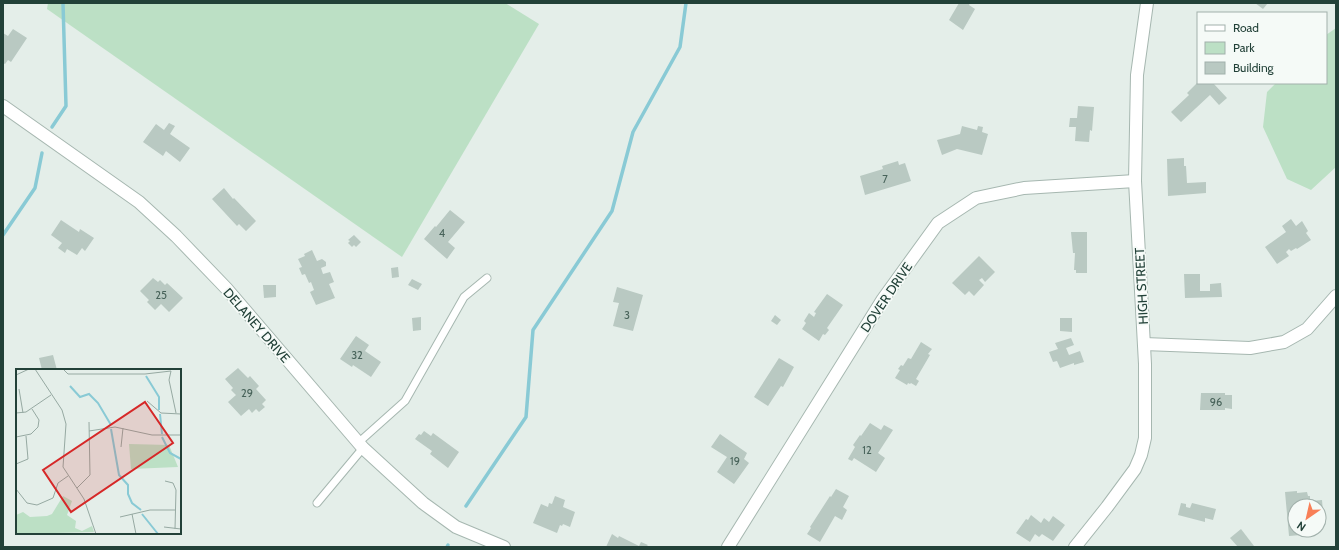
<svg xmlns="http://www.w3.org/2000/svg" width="1339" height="550" viewBox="0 0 1339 550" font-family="Cabin,sans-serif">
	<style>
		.green { fill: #bce0c5 }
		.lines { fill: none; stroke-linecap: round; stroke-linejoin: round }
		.stream { stroke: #89cad5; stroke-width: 3.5 }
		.building { fill: #b9c9c2 }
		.service-casing { stroke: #a6b7b0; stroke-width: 9 }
		.minor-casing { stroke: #a6b7b0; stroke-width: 14 }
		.tertiary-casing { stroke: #a6b7b0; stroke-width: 14 }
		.service { stroke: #fff; stroke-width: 7 }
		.minor { stroke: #fff; stroke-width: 12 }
		.tertiary { stroke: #fff; stroke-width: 12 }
		.labels { text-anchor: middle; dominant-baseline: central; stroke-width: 3.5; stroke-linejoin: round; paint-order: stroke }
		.number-label { font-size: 11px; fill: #48635a }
		.street-label { font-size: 13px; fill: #224138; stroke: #f5faf7 }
		.inset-river { fill: none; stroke: #89cad5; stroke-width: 2 }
		.inset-road { fill: none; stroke: #96a9a2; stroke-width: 1 }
		.view { fill: #d62828; fill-opacity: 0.15; stroke: #d62828; stroke-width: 2 }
		.inset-edge { fill: none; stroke: #224138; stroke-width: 2 }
	</style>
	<rect width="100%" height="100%" fill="#e4eee9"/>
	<g class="green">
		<path d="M48,3h457l34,21 -137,233 -355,-248z"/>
		<path d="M1336,28v139l-25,23 -24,-11 -24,-52 4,-35 9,-9h50v-48z"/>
	</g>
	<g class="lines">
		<g class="stream">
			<path d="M52,127l14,-21 -3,-103"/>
			<path d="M3,235l32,-47 7,-35"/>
			<path d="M466,506l60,-89 7,-87 79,-119 21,-79 47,-85 6,-44"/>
			<path d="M447,547l1,-2"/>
		</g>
	</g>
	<g class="building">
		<path d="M959,3h11l-1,2 6,4 -12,21 -14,-10z"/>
		<path d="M1255,3h13l-5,6z"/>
		<path d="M13,29l14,9 -16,24 -3,-2 -3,4 -2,-1v-30l5,3z"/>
		<path d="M1198,82l5,1h10l14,15 -8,7 -9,-10 -29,27 -10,-10 18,-17 -2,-2z"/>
		<path d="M1078,106l16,1 -2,24 -2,-1 -1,12 -14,-1 1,-14h-7l1,-9h7z"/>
		<path d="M169,123l6,3 -5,8 20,14 -10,14 -14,-11 -3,5 -20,-14 13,-18 8,6z"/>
		<path d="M962,126l15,4 1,-4 5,1 -1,5 6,2 -6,21 -25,-6 -15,6 -5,-15 23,-6z"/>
		<path d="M1184,158v8h2l1,17 19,-1v11l-38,3 -1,-37z"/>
		<path d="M898,161l1,4 6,-2 6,18 -46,14 -5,-19 23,-7 -1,-3z"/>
		<path d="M224,188l9,11 1,-1 22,23 -10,10 -7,-7 -2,2 -25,-27z"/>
		<path d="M450,210l15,12 -17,20 7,6 -8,11 -23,-20 11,-13 1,1z"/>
		<path d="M1291,219l5,7 6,-5 6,10 -2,2 5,7 -14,9 -1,-1 -5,3 -2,-2 -3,3 3,4 -12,8 -12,-17 21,-15 -4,-6z"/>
		<path d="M61,220l18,12 1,-3 14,9 -9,13 -3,-3 -5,7 -10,-6 -2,4 -7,-5 4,-5 -11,-8z"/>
		<path d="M1071,232h16v41h-11v-3h-2l1,-17h-2z"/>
		<path d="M354,235l7,7 -5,5 -2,-2 -2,2 -4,-4 2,-2 -2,-1z"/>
		<path d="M312,250l5,11 5,-2 4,3v4l-5,2 2,6 7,-2 4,10 -5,2 6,14 -19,7 -6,-13 4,-2 -3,-8 -2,1 -4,-9 -3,1 -3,-7 3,-1 -4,-8 7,-3 -1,-2z"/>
		<path d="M979,256l16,16 -10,10 -3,-4 -3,2 5,5 -10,11 -5,-5 -4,4 -13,-12z"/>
		<path d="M398,267l1,10 -7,1 -1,-10z"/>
		<path d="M1184,274h16v17h10v-7l11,-1 1,14 -37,1z"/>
		<path d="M153,278l5,4 2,-2 5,5 2,-2 16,15 -14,14 -8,-8 -6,6 -8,-8 2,-2 -9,-9z"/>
		<path d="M412,279l10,5 -4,6 -10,-5z"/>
		<path d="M263,285h13v12l-12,1z"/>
		<path d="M617,287l26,8 -10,36 -20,-5 6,-23 -6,-1z"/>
		<path d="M827,294l16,11 -16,23 2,2 -4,5 -2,-1 -4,7 -17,-12 4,-6 -2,-2 5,-8 5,4 2,-4 -2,-1z"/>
		<path d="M775,315l6,5 -4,5 -6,-4z"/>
		<path d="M421,317v13l-8,1 -1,-13z"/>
		<path d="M1060,318h12v14l-12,-1z"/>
		<path d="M356,336l13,9 -4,6 16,11 -10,15 -18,-12 -1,2 -12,-8z"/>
		<path d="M1071,338l3,7 -8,3 3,7 11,-4 4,11 -10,3v-2l-14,5 -3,-7 -4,1 -4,-10 9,-3 -3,-6z"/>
		<path d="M921,342l11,7 -4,5 2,1 -14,24 3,2 -3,5 -5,-3 -1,1 -2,-1 -1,2 -12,-7 5,-8 -2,-1 3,-4 2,1 5,-8 3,1z"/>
		<path d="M53,355l4,15h-15l-3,-12z"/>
		<path d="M779,358l15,9 -11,20 -2,-1 -13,20 -14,-9z"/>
		<path d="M238,368l10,10 2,-2 9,10 -3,3 10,11 -4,4 3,3 -6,5 -3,-3 -4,4 -3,-4 -8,7 -13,-14 8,-7 -5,-5 2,-2 -8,-9z"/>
		<path d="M1201,393h24v2h7v14l-7,-1v2h-25z"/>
		<path d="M870,423l11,7 3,-5 9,5 -15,23 7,5 -9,14 -22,-14 -2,3 -4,-2 7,-12 -2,-2 7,-10 1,1z"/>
		<path d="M424,431l7,5 2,-3 26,19 -11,16 -18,-14 2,-3 -17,-12 4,-5 2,1z"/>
		<path d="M720,434l27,19 -3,6 5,4 -15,21 -17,-12 10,-15 -16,-10z"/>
		<path d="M836,489l13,7 -6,11 4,3 -5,10 -7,-4 -15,26 -13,-8 4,-6 -1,-1 20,-31 1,1z"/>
		<path d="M1297,491v2l10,-1 1,4h2v5l12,-1 1,12h-4v-6h-24v24h6v5l-12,1 -4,-44z"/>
		<path d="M555,496l10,4 -2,7 12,5 -5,15 -7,-3 -1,2 -2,-1 -3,8 -24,-10 8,-19 7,3 1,-4 3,1z"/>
		<path d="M1181,503l5,1v3l4,1 2,-5 24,6 -3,11 -8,-2v4l-27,-7z"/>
		<path d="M1031,515l10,8 3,-5 5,4 4,-6 12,9 -12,16 -11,-7 -3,3 -4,-3 -5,8 -14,-9 10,-14 2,1z"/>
		<path d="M1241,529l13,17v1h-16l-8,-9z"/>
		<path d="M612,534l6,4 1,-2 20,10 2,-4 7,3 -2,2h-40z"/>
	</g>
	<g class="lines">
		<defs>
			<g id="service">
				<path d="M358,443l47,-42 59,-104 23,-19"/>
				<path d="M317,503l46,-55"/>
			</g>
			<g id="minor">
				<path d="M3,106l136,96 37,34 50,52 137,160 60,55 33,24 48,20"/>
				<path d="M1144,344l106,4 34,-6 23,-13 29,-33"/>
				<path d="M728,547l155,-248 55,-76 38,-25 48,-10 111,-7"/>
			</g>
			<path id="tertiary" d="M1075,547l32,-40 28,-38 6,-14 4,-17v-74l-10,-183 2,-106 10,-72"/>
		</defs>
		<use href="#service" class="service-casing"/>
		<use href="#minor" class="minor-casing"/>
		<use href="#tertiary" class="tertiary-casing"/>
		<use href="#service" class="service"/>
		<use href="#minor" class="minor"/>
		<use href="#tertiary" class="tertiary"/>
	</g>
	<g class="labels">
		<g class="number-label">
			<text x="885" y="179">7</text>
			<text x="442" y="233">4</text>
			<text x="161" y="295">25</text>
			<text x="627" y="315">3</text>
			<text x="357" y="355">32</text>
			<text x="247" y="393">29</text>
			<text x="1216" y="402">96</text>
			<text x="867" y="450">12</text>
			<text x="735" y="461">19</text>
		</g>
		<g class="street-label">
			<text transform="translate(1141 286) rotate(-93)">HIGH STREET</text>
			<text transform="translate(886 297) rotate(-56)">DOVER DRIVE</text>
			<text transform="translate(257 325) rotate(49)">DELANEY DRIVE</text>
		</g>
	</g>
	<g transform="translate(16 369)">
		<rect width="165" height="165" fill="#e4eee9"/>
		<path d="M113,75l40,1 9,22 -47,2zM47,127l9,5 -5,14 9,6 -1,7 7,3 10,-5 2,6 -78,2v-19l7,-3 7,5 17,-1 5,-2z" fill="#bce0c5"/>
		<path class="inset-river" d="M130,7l13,21v13M54,17l10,11 9,-3 9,9 13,22M144,45l2,20M95,60l8,46 9,10v9l4,9 9,7M146,68l8,16 11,6M126,145l16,20"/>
		<path class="inset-road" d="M19,0l27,41 4,14 -3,43 21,32 12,35M47,0l5,5h77l26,-3M155,2l-2,9 7,33M0,6l13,-6M3,20l4,24M131,32l14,12 20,1M0,44l10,-1 25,-17M73,62l26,-4 37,8h29M0,68l15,-3 7,-7 1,-7 -7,-11M105,78l2,-19M0,95l12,-5 -2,-23M149,112l8,2 3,7 -1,39M61,119l13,-13 -1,-53M0,120l11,14 10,2 16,-7 5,-15 10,-7M116,145l4,20M104,148l30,-7h26M148,158l17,2"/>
		<path class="view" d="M129,33l28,41 -102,69 -28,-42z"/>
		<rect width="165" height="165" class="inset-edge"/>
	</g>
	<rect width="1339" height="550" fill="none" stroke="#224138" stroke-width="8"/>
	<rect x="1197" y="12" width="130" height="72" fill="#f5faf7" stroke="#a1b0ab"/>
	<rect x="1205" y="25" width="20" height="6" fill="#ffffff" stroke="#a1b0ab"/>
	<text x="1233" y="32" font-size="12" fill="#224138">Road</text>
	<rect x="1205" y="42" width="20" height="12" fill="#bce0c5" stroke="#a1b0ab"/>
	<text x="1233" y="52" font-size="12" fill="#224138">Park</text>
	<rect x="1205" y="62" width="20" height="12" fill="#b9c9c2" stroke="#a1b0ab"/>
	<text x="1233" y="72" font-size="12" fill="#224138">Building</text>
	<g transform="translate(1307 518) rotate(214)"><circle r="19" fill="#f5faf7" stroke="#a1b0ab"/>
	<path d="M0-3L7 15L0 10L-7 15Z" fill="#f87f57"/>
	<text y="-6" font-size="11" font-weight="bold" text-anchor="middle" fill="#224138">N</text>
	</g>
</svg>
